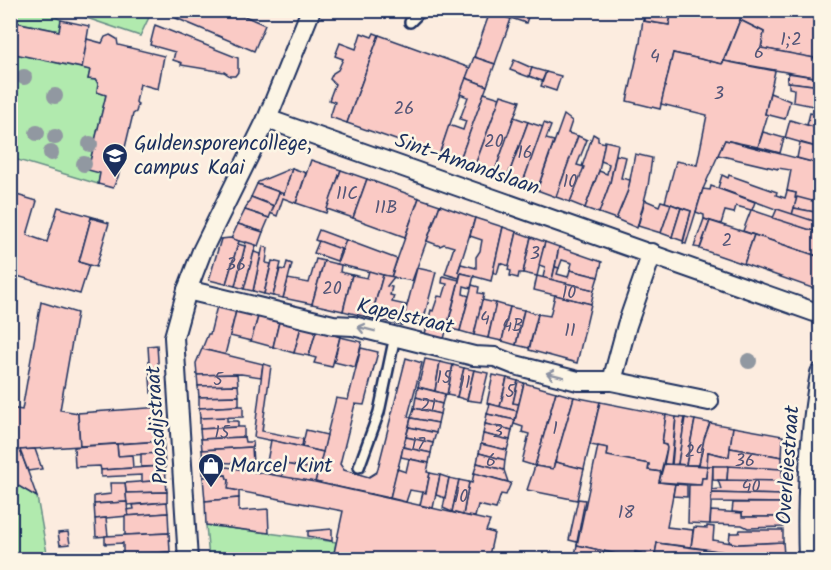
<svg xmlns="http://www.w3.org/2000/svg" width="831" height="570" viewBox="0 0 831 570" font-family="Kalam,sans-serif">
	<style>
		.green { fill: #b1eaae; stroke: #668c86; stroke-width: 1.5 }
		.building { fill: #facac5; stroke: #1b2f5e; stroke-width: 1.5 }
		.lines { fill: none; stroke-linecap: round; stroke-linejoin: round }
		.service-casing { stroke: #1b2f5e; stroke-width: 14 }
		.minor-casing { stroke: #1b2f5e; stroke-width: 22 }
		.service { stroke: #fcf5e5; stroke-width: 9 }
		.minor { stroke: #fcf5e5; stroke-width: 18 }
		.tree { fill: #9198a1 }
		.oneway { stroke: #8c92a2 }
		.labels { text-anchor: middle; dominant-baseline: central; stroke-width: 5; stroke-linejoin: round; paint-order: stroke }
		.number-label { font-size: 18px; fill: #535678 }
		.poi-label { font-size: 21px; fill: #1b2f5e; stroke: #fcf5e5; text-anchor: start }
		.street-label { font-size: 21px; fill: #1b2f5e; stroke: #fcf5e5 }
	</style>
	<rect width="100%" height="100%" fill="#fcecdf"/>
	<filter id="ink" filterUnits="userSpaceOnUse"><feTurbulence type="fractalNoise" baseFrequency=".0167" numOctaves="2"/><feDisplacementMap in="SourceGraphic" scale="12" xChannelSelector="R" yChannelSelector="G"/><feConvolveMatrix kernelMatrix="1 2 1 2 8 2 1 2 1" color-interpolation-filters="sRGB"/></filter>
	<g filter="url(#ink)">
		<g class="green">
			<path d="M11,10l35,1 15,9 -2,11 -48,-10z"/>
			<path d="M66,11l86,-1v1l-12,25z"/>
			<path d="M10,53l80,17 -2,9 8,1 2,4 -1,8 9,3 -18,74 12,4 -2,11 -87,-26z"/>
			<path d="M11,481l26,16 11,62 -37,1z"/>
			<path d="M206,525l130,17 -2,11 32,6h-157z"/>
		</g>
		<g class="building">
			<path d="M179,10h52l34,15 -11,26 -78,-33z"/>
			<path d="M514,10l15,4 -3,9 -15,-5z"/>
			<path d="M644,10h1l-1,11 25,4 3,-15h72l-22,54 -49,-11 -13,56 -33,-8 13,-58z"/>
			<path d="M645,10h27l-3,15 -25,-4z"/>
			<path d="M744,10l76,1v48l-59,-11 3,-16 -24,-12z"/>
			<path d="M490,12l21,7 -16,45 -21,-7z"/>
			<path d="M61,20l28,6 -7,42 -72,-15v-32l49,10z"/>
			<path d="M740,20l24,12 -3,16 59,11v19l-96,-17z"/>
			<path d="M155,25l83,33v14l-3,4h-5l-6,-4 -43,-7 1,-2 -9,-3 2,-8 -25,-7z"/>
			<path d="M361,33l11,4 2,-4 5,2 -32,88 -17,-6 5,-15 -6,-2 6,-16 -5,-5 3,-6 5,-3 5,-11 -8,-3 5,-13 16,6z"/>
			<path d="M110,35l7,4 1,6 46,11 -6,33 -18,-5 -4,18 2,3 -2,7 -3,2 -15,63 -5,11 -15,-4 2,-11 -12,-3 18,-75 -9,-3 1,-8 -2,-4 -8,-1 2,-9 -8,-2 5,-29 15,4 3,-6z"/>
			<path d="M379,35l91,33 -31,87 -92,-32z"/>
			<path d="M673,53l49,11 2,-3 51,10 -10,43h3l-10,33 -33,-7 -22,49 -17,55 -3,-1 8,-32 -26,-9 11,-41 21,4 10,-50 -46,-11z"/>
			<path d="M474,57l21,7 -8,22 -21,-8z"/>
			<path d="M514,60l18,8 -3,9 -19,-7z"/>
			<path d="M532,68l14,4 -4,9 -13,-5z"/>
			<path d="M546,72l15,4 -5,15 -15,-5z"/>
			<path d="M788,73l32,5v14v-6l-33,-4z"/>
			<path d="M466,78l21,8 -28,76 -20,-7 10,-30 14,5 3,-9 -6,-2 8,-22 -8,-3z"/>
			<path d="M789,82l31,4v16l-2,5 -25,-5 1,-13 -5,-1z"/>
			<path d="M484,93l16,5 -26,70 -15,-6z"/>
			<path d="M770,93l20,8 -5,18 -20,-5z"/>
			<path d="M501,95l19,6 -26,73 -20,-6z"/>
			<path d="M810,113l10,2v14l-13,-4z"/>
			<path d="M564,115l8,6 -4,12 10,3 -22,61 -19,-7z"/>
			<path d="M514,117l14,5 -21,57 -13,-5z"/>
			<path d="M790,120l30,9v19l-35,-10z"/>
			<path d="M528,122l15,5 -21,58 -15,-6z"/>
			<path d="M544,123l7,3 -5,13 8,2 -17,49 -15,-5z"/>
			<path d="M763,132l21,6 -4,15 -22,-6z"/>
			<path d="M593,134l5,3v4l7,2 -6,28 -14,37 -15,-6z"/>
			<path d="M578,136l9,4 -10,25 7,2 -14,35 -14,-5z"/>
			<path d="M725,140l95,24v39l-25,-5 1,-5 -9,-2 4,-21 -13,-2v1l-60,-14z"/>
			<path d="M605,141l13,3 -8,39 -11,30 -14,-5 14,-37 8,3 2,-10 -8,-3z"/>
			<path d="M800,143l20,5v16l-23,-6z"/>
			<path d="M635,154l17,4 -4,28 -11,42 -21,-9 12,-29z"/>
			<path d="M616,155l10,2 -5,21 9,2 -2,10 -12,29 -17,-6 11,-30z"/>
			<path d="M311,160l30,10 -15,43 -30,-10z"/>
			<path d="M292,168l14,5 -10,30 -13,-5 -6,18 -7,-3 9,-21 5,2z"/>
			<path d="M292,168l-8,26 -27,-10 1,-2z"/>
			<path d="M341,170l26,9 -14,39 -26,-9z"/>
			<path d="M722,175l6,3 1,-3 48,17 -1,3 9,3 2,-7 9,2 -1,5 2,1 -5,16 -74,-27z"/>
			<path d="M367,179l52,19 -14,39 -52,-19z"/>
			<path d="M257,184l22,8 -5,14 -23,-9z"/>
			<path d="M711,186l44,16 -3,8 68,23v24l-77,-26 8,-21 -15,-4 -2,7 -9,-2 -4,13 -17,-5v-4l-8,-3 7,-23 7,1z"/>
			<path d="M10,193l27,8 -10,34 20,7 11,-35 46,13v2l-13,-4 -12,44 10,3 -9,29 -70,-20z"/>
			<path d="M251,197l23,9 -5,12 -24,-8z"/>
			<path d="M797,197l23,6v10l-26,-5z"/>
			<path d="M419,198l21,7 -28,76 -21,-4z"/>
			<path d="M645,200l14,6 2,-5 10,3 -10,29 -23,-7z"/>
			<path d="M671,204l10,4 -9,29 -11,-4z"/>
			<path d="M440,205l35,13 -17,54 3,1 -2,5 -14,-4 9,-27 -10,-3 -4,2 -13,-5z"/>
			<path d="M681,208l10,3 -8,30 -11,-4z"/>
			<path d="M794,208l26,5v10l-28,-8z"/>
			<path d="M777,209l43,14v10l-47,-15z"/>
			<path d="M245,210l24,8 -6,14 -25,-8z"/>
			<path d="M91,218l18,5 -13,44 -17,-5z"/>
			<path d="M475,218l28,9 -12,54 -33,-9 3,-8 15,4v-11l4,-6 2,-11 -12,-4z"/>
			<path d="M704,219l6,2 -10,27 -6,-1z"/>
			<path d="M710,221l44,14 -10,29 -44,-15z"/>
			<path d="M238,224l25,8 -5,14 -27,-7z"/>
			<path d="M503,227l14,5 -8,34 -9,-3 -3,11 -4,-2z"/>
			<path d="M319,230l27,10 -4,10 -27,-10z"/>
			<path d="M517,232l14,5 -8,36h-4l-1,5 -8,-2 1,-5 -3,-1z"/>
			<path d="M754,235l66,22v19l-2,9 -6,3 -68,-24z"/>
			<path d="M531,237l14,5 -8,34 -14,-3z"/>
			<path d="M230,238l9,3 -13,43 -17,-4 12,-41z"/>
			<path d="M346,240l51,19 -6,18 -54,-13z"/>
			<path d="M319,241l22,8 -4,12 -23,-8z"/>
			<path d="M246,242l10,3 -12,44 -9,-3z"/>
			<path d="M545,242l14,5 -7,33 -9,-2 2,-11 -6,-2z"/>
			<path d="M238,244l7,2 -10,40 -9,-2z"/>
			<path d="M263,246l5,2 -2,15 5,1 -7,30 -11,-3z"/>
			<path d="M559,247l43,15 -4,15 -28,-7 2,-7 -10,-3 -3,8 -4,-1z"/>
			<path d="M254,252l7,2 -8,37 -9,-2z"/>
			<path d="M316,259l8,2 -12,43 -29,-6 5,-19 21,4z"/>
			<path d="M272,261l9,2 -8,33 -9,-2z"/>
			<path d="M324,261l17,4 -1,7 12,3 -9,36 -31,-7z"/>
			<path d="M287,262l5,2 -9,34 -10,-2 7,-27 5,1z"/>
			<path d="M555,267l4,1 -2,6 11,3 2,-7 28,7 -4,13 -42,-10z"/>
			<path d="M417,268l19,4 -13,50 -19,-5z"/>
			<path d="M369,271l14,4 -12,43 -28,-7 9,-36 15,3z"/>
			<path d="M461,273l13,3 -3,12 -7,-2 -1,8 6,2 -9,35 -13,-3z"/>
			<path d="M383,275l11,2 -7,9 5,1 -2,8 4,1 -2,6 14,3 -4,20 -31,-7z"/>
			<path d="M443,276l16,4 -15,59 -19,-5 6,-24 2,1 5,-15 5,1 4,-13 -5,-1z"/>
			<path d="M537,276l57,14 -3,14 -57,-14z"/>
			<path d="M472,285l7,2 -1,6 6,1 -10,41 -14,-4z"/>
			<path d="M555,295l36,9 -14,59 -48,-13 9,-36 12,2z"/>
			<path d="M482,300l14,3 -8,35 -14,-3z"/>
			<path d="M41,302l36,11 -17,97 18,3 2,33 -60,4 17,47 -27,-16v-73l12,2z"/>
			<path d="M496,303l14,4 -8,34 -14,-3z"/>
			<path d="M217,306l19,5 -11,44 -23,-6 6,-15h2z"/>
			<path d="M510,307l14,3 -8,35 -14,-4z"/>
			<path d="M524,310l14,4 -9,34 -13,-3z"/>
			<path d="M236,311l22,6 -7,24 -21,-5z"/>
			<path d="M258,317l21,5 -6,25 -22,-6z"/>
			<path d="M279,322l22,5 -7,26 -21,-6z"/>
			<path d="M301,327l15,4 -7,25 -15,-3z"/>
			<path d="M316,331h7l17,6 -8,30 -18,-4 2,-5 -7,-2z"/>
			<path d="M340,337l22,5 -7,25 -21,-5z"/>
			<path d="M157,345l3,47 -9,1 -3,-47z"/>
			<path d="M361,348l17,4 -14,53 -9,-1 -15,60 4,6 25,7 8,-5 29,-114 16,5 -14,53 3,2 -21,80 -75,-16 21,-84 12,2z"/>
			<path d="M202,349l61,15 -2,13 -20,-3 -44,1 -1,-12z"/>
			<path d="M425,359l15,3 -5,29 -17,-4z"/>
			<path d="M440,362l13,3 -6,30 -12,-4z"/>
			<path d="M263,364l8,2 -9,65 41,8 -1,8 -48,-10z"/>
			<path d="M453,365l11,3 -7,29 -10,-2z"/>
			<path d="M464,368l10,2 -7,30 -10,-3z"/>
			<path d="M474,370l14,3 -7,29 -14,-2z"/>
			<path d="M237,374l1,11 -40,1 -1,-11z"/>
			<path d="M493,375l14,3 -7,29 -13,-4z"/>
			<path d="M507,378l11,3 -5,22 6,1 -2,7 -17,-4z"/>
			<path d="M518,381l6,2 -5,21 -6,-1z"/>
			<path d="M524,383l32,9 -21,74 -13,-4 7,-28 -7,-2 1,-5 -9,-3z"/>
			<path d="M238,385l1,11 -40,1 -1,-11z"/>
			<path d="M418,387l27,7 -3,10 -26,-7z"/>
			<path d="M556,392l18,5 -21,72 -18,-3z"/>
			<path d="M239,396v10l-40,2v-11z"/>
			<path d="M416,397l26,7 -2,10 -26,-6z"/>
			<path d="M574,397l26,5 -16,67 -29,-7z"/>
			<path d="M600,402l66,13 -4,29 4,1 1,3 -6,24 -13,-2 1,-6 -42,-8 1,-8 -18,-3z"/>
			<path d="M490,404l27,7 -2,9 -28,-6z"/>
			<path d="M239,406h4v11l-43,1 -1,-10z"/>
			<path d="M162,407l2,34 -84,5 -2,-33z"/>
			<path d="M414,408l26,6 -2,9 -27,-5z"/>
			<path d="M487,414l28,6 -3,10 -27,-6z"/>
			<path d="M666,415l10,2 -5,48 -7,-1 3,-16 -1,-3 -4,-1z"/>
			<path d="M227,417v4h11v6l-38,2v-11z"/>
			<path d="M676,417l9,1 -7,46 -6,1z"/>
			<path d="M411,418l27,5 -2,10 -27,-6z"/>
			<path d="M685,418l10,2 -9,45 -8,-1z"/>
			<path d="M695,420l15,3 -6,16 -5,26h-13z"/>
			<path d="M710,423l23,4 -4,30 -21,-5 -1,14 -8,-1 5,-26z"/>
			<path d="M485,424l27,6 -2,10 -27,-6z"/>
			<path d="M238,427h6v10l-43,2 -1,-10z"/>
			<path d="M409,427l27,6 -3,10 -27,-6z"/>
			<path d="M733,427l50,9 -1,21 -52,-9z"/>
			<path d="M306,430l21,5 -4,17 -21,-5z"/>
			<path d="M483,434l27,6 -3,10 -26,-6z"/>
			<path d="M244,437l1,5h8l-1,5 -50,3 -1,-11z"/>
			<path d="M406,437l27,6 -2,10 -28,-6z"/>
			<path d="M271,440l52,12 -5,18 -33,-6 -3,13 -17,-4z"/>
			<path d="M164,441v12l-46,3 -1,-12z"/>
			<path d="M117,444l1,12 14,-1 1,13 -32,2 -1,-4 -25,1 -1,-20z"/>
			<path d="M481,444l26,6 -2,10 -26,-7z"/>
			<path d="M598,446l10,2 -1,8 42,8 -1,6 13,2 -2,10 16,2 -8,43 26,3 -2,17 -34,-4 -2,13 -20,-4 -1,6 -57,-13z"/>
			<path d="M252,447l1,17 -40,-2 1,3h-11l-1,-15z"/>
			<path d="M403,447l28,6 -2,10 -28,-6z"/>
			<path d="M730,448l52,9v12l-75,-3 1,-14 21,5z"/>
			<path d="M35,449l7,20 -14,2 -8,-21z"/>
			<path d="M164,453l1,13 -24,1v-13z"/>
			<path d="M479,453l26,7 -1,10 -27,-7z"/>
			<path d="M409,459l20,4 -2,9 3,1 -4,20 -16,-3 -4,12 -16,-4 7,-29 9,3z"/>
			<path d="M555,462l29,7 -7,31 -50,-10 8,-24 18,3z"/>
			<path d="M477,463l27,7 4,12 -34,-9z"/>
			<path d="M285,464l33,6 -3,12 -33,-5z"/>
			<path d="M664,464l43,2 -1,12h-4l-1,7 -42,-3z"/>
			<path d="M203,465l18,1 94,16 175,39 -4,10 8,2 -6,27h-122l-32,-7 9,-42 -115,-22 1,-10h-2l-1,-4 -23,2z"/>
			<path d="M165,466l1,14 -24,2v-7l-41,2v-7z"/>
			<path d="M707,466h6l-3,58 -22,-1 1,-38h12l1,-7h4z"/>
			<path d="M713,466h15l-1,15 -14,-1z"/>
			<path d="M728,466l54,3v12h-55z"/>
			<path d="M430,473l10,2 -7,33 -13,-3 3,-13 3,1z"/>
			<path d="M474,473l37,10 -5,12 -5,-1 -5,15 -18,-4 -3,12 -12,-2 6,-33 3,1z"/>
			<path d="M226,475l1,4h2l-1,10 11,2v7l-34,3 -2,-24z"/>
			<path d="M440,475l9,3 -4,20 -9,-3z"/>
			<path d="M449,478l10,2 -7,32 -9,-4z"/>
			<path d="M166,480l1,12 -41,1 -1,-10z"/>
			<path d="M459,480l10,2 -6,33 -11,-3z"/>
			<path d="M718,480l64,1v14l-70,-2v-3l9,-1z"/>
			<path d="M110,483h15l2,19 -33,2v-8l17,-2z"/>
			<path d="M675,484l12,1v12l-14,-1z"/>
			<path d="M167,492v10l-40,3 -1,-12z"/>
			<path d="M712,493l70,2v8l-71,-1z"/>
			<path d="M239,498v13l29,-2 1,24 -63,-8 -1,-24z"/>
			<path d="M578,499l7,1 -8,42 -8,-2z"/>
			<path d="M127,502l1,14 -33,3 -1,-15z"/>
			<path d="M167,502l1,11 -40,3 -1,-6 7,-1 -1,-4z"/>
			<path d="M733,503h49l1,14h-41v-4l-10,-1z"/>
			<path d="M711,511l31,2v4h41v10l-35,1 -6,-3 -32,-1z"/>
			<path d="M168,513l1,20 -44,2v-19z"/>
			<path d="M106,518l2,18 -12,1 -1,-18z"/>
			<path d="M707,526l7,1 -1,13 25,4 45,-2 1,14 -38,-1 -55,-8 3,-20 13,1z"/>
			<path d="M332,529v12l-24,-5v-5z"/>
			<path d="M740,530h43v12l-45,2 -9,-2 1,-9h9z"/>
			<path d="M68,532l2,12 -10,1 -2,-12z"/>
			<path d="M169,533l1,19 -47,3v-12l-18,1v-8z"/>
			<path d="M657,543l89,12 38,1v4h-130z"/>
			<path d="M577,545l27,6 -2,9h-28z"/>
			<path d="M170,552v8h-53l-1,-4z"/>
		</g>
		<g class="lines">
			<defs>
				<g id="service">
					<path d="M410,22l12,-12"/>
					<path d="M359,467l20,-55 16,-76"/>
				</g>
				<g id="minor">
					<path d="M267,119l553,195"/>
					<path d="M652,253l-25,72 -15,56 97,20"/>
					<path d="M187,290l146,35 20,1 121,30 21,1 20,8 63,16h34"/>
					<path d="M188,560l-14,-223 13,-47 15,-39 65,-132 44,-109"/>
					<path d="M808,560c-2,-63 1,-125 12,-187"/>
				</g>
			</defs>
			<use href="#service" class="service-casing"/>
			<use href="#minor" class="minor-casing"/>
			<use href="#service" class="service"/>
			<use href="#minor" class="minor"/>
		</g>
		<g class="tree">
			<circle cx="24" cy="77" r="8"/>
			<circle cx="55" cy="96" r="8"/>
			<circle cx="37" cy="133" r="8"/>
			<circle cx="55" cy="137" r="8"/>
			<circle cx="90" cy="144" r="8"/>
			<circle cx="51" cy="153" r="8"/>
			<circle cx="84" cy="164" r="8"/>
			<circle cx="749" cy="361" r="8"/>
		</g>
		<defs><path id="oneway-shaft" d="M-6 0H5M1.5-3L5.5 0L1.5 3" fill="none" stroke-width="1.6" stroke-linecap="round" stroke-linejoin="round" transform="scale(1.5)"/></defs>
		<g class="oneway">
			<use href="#oneway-shaft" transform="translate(366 329) rotate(-166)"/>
			<use href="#oneway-shaft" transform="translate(555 375) rotate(-166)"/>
		</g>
	</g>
	<defs>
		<symbol id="school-pin" viewBox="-11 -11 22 30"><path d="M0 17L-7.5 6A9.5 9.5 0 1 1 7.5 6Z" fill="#1b2f5e" stroke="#fcf5e5"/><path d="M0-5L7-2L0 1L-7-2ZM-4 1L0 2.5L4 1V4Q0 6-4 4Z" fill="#fff"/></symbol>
		<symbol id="shop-pin" viewBox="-11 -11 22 30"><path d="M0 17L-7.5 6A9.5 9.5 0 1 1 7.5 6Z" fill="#1b2f5e" stroke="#fcf5e5"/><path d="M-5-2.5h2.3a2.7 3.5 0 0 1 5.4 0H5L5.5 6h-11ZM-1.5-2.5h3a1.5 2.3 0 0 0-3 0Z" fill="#fff"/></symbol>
	</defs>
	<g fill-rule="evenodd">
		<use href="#school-pin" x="100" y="141" width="30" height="40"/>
		<use href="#shop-pin" x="196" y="451" width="30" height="40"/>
	</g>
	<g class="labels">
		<g class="number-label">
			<text x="791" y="40">1;2</text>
			<text x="759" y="53">6</text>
			<text x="655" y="57">4</text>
			<text x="719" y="94">3</text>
			<text x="404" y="109">26</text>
			<text x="494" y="142">20</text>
			<text x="525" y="153">16</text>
			<text x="570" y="182">10</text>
			<text x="347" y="194">11C</text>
			<text x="386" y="208">11B</text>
			<text x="727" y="241">2</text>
			<text x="535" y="254">3</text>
			<text x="236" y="265">36</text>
			<text x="332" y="289">20</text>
			<text x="569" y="293">10</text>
			<text x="485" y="319">4</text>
			<text x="513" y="326">4B</text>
			<text x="570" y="331">11</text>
			<text x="444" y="378">15</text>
			<text x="218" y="380">5</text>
			<text x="465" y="383">11</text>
			<text x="510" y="392">5</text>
			<text x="428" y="406">21</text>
			<text x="555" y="429">1</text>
			<text x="498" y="432">3</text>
			<text x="222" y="433">15</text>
			<text x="418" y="445">17</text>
			<text x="695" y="452">24</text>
			<text x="491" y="461">6</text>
			<text x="745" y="461">36</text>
			<text x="751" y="487">40</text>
			<text x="461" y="497">10</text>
			<text x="626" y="513">18</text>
		</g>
		<g class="poi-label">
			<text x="134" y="144">Guldensporencollege,<tspan x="134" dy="24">campus Kaai</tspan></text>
			<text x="230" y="466">Marcel Kint</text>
		</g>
		<g class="street-label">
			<text transform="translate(467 165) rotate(19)">Sint-Amandslaan</text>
			<text transform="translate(405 317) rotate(13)">Kapelstraat</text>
			<text transform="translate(158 425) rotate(-94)">Proosdijstraat</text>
			<text transform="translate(789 465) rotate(-86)">Overleiestraat</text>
		</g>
	</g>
	<rect width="831" height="570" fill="none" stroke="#fcf5e5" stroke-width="36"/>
	<rect x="18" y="18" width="795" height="534" fill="none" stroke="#1b2f5e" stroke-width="2" filter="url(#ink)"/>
</svg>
